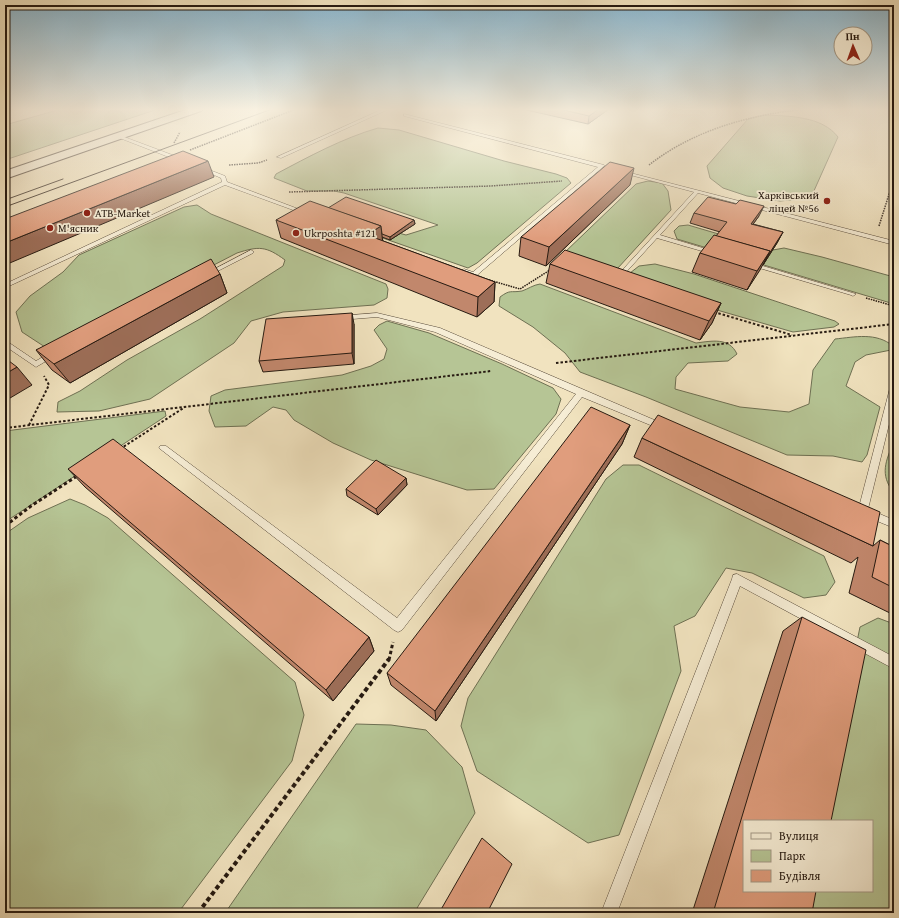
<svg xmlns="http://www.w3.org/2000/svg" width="899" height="918" viewBox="0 0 899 918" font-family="'Gentium Book Plus',serif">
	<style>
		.green { fill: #b6c595; stroke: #6e7053 }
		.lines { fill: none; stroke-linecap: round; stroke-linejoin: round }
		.lane-casing { stroke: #594c3c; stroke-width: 1 }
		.secondary-casing { stroke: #261a11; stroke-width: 2 }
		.path-far3 { stroke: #261a11; stroke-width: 1.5; stroke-dasharray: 1.5 1; stroke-linecap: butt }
		.path-far2 { stroke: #261a11; stroke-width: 2; stroke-dasharray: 2.5 2; stroke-linecap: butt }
		.path-far1 { stroke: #261a11; stroke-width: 3; stroke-dasharray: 3.5 2.5; stroke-linecap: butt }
		.path { stroke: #261a11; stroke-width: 4; stroke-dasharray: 4.5 3; stroke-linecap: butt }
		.lane { fill: #f6edd5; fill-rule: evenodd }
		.secondary { fill: #f6edd5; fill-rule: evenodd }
		.tram { stroke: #261a11; stroke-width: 1 }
		.wall { fill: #c1876c; stroke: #261a11 }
		.shaded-wall { fill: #9d6e58; stroke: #261a11 }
		.building { fill: #e09d7d; stroke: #261a11 }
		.poi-dot { fill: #8f2418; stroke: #f6edd5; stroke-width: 1.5 }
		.labels { text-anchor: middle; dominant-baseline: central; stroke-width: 3.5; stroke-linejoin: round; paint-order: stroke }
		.far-poi-label { font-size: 11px; fill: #261a11; stroke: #f6edd5; text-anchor: start }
	</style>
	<rect width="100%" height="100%" fill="#f1e3bf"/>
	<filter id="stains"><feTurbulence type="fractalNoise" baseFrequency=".005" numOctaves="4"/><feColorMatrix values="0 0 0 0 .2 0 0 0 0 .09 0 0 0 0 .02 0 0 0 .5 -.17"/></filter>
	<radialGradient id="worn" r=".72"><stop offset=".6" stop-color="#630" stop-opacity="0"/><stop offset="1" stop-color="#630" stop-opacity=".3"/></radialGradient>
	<g class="green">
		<path d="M61,109h97l-153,51v-35z"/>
		<path d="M764,115c25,1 58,1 74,22l-25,56 -13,6 -20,2 -33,-5 -24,-8 -13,-10 -3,-12 41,-47z"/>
		<path d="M378,128l21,2 105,31 52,13 11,4 4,5 -94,80 -9,5 -91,-32 7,-7 22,6 32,-10 -94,-32 -10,-2h-27l-33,-13 2,-4c32,-17 67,-36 102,-46z"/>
		<path d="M648,181l14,2 6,8 3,19 -54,59 -54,-15 73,-70z"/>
		<path d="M197,205l14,9 175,70 2,5 -1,9 -13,7 -91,7 -32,9 -17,22 -84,56 -51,12 -42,1 1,-10 22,-11 47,-31 73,-41 83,-53 2,-6c-19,-14 -26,-14 -48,-7l-172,89 -20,5 -23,-15 -6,-20 14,-16 33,-24 16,-17 105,-48z"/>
		<path d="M688,225l85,25 11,-2 38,9 72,20v27l-217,-65 -3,-8 5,-5z"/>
		<path d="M655,264l39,10 141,47 4,3 -5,3 -41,5 -83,-24 -80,-35 9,-7z"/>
		<path d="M540,284l156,59c16,-2 33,-6 41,11l-9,7 -40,2 -12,14 -1,12 65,18 49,5 20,-8 4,-34 22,-31c20,-2 41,-7 58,7l-2,4 -25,5 -11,7 -9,24 34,21 -13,48 -5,7 -29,-6 -46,-1 -141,-58 -66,-25 -15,-19 -32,-26 -34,-21 1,-9c11,-8 10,-4 22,-6 6,-2 11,-6 18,-7z"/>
		<path d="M387,321l42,12 73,31 51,24 8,11 -5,15 -62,75 -27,1 -96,-30 -38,-17 -39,-23 -8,-10 -13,-3 -27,19 -31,1 -6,-16 2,-15 14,-6 117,-15 29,-9 13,-7 3,-10 -13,-19 5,-5z"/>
		<path d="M165,411l1,5 -161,106v-91z"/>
		<path d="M894,441v52c-15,-19 -8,-32 0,-52z"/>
		<path d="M623,465h16l185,91 11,26 -9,13 -22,3 -52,-25 -26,-5 -31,48 -21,10 7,45 -62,164 -31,8 -111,-72 -16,-45 7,-28 138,-219z"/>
		<path d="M70,499l15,6 23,13 187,164 9,33 -12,46 -114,152h-173v-379l23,-16z"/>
		<path d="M878,618l16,6v289h-93l4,-22h67v-70h-52l40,-194z"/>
		<path d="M356,724l35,1 35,5 36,37 13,46 -61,100h-189z"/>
	</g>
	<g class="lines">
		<defs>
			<g id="lane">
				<path d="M5,109h4l-4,2z"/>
				<path d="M383,109h6l-108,49 -4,-1z"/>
				<path d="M404,114l200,51v1l-128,110h-4l-11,-5 3,-2 9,3 125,-105 -194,-51z"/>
				<path d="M119,135l64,24v1l-4,1 -62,-24z"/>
				<path d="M202,167l23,9 2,6 82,31 -5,1 -79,-29 -220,103v-4l217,-102 -1,-4 -21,-9v-1z"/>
				<path d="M619,170l275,71v4l-196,-52 -38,42 56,17v2h-4l-55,-16 -38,42h-4v-2l79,-86 -75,-20z"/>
				<path d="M251,250l3,2 -1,1 -43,22 -5,-1z"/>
				<path d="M749,263h4l103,31 -3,2 -2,-1 -102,-30z"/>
				<path d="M377,313l63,15 226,97 1,2 -1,2h-6l-78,-32 -180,233 -4,2 -4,-2 -235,-182 1,-2h6l231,172 179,-224 -141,-62 -58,-15 -37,3 -3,-2 3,-2z"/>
				<path d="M5,340l31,21 15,-9h6l1,2 -22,13 -31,-21z"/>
				<path d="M894,385v19l-26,105 26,11v8l-34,-14 -2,-3 32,-123z"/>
				<path d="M737,574l157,83v12l-154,-83 -123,327h-16l131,-334 1,-4z"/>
			</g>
			<path id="secondary" d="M188,109h15l-2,2 -196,68v-8z"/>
		</defs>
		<use href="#lane" class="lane-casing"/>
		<use href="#secondary" class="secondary-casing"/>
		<g class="path-far3">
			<path d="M174,143l6,-11"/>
			<path d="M190,150l106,-41"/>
			<path d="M229,165l29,-2 9,-3"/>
			<path d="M649,165c45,-35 100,-50 156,-56"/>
			<path d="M289,192l202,-6 71,-5"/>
			<path d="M879,226l11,-35"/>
			<path d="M489,280l31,9 30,-19"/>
			<path d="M866,298l28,8"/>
		</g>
		<g class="path-far2">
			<path d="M714,312l78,23"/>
			<path d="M556,363l338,-39"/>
			<path d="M29,425l20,-40 -5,-9"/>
			<path d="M5,428l486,-57"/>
			<path d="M120,449l65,-42"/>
		</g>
		<g class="path-far1">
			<path d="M5,526l26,-20 46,-30"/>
			<path d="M389,660l4,-18"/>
		</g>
		<path class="path" d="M198,913l191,-254"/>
		<use href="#lane" class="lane"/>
		<use href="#secondary" class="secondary"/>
		<g class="tram">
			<path d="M5,200l58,-21"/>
			<path d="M5,207l267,-98"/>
		</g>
	</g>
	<g class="wall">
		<path d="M522,109h87l-21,15z"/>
		<path d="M630,185l-84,81 -27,-10 2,-19z"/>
		<path d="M328,208l86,12 1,4 -25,16 -8,-3 1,4 112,41 -1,20 -17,15 -196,-79 -5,-18z"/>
		<path d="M694,213l65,3 -6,8 30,8 -6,11 -14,22v-1l-16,26 -55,-18 8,-19 20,-21 -30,-9z"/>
		<path d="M550,264l171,39 -9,20 -12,17 -154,-57z"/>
		<path d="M220,274l7,19 -157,90 -18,-13 -16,-20z"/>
		<path d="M354,324v40l-91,8 -4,-11z"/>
		<path d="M630,425l-8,19 -186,277 -45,-36 -4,-12z"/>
		<path d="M642,438l231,108 7,-6 14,7v68l-45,-22 9,-36 -7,6 -217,-106z"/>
		<path d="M68,469l301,168 5,14 -41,50 -248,-214z"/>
		<path d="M406,478l1,7 -29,30 -31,-19 -1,-7z"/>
		<path d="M802,617l10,296h-120l91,-282z"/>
	</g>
	<g class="shaded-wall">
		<path d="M599,109h10l-21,15 1,-8z"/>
		<path d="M208,161l6,16 -209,88v-22z"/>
		<path d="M634,168l-4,17 -84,81 3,-19z"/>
		<path d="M764,206l-5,10 -13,18 5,-10z"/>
		<path d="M414,220l1,4 -25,16v-3z"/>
		<path d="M381,226l2,19 -16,-10z"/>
		<path d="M783,232l-6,11 -14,22 6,-11z"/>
		<path d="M770,251l-10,19 -13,20 10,-19z"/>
		<path d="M220,274l7,19 -157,90 -16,-19z"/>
		<path d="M495,282l-1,20 -17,15 1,-20z"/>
		<path d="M721,303l-9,20 -12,17 9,-19z"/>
		<path d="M352,313l2,11v40l-2,-11z"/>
		<path d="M17,367l15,18 -27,16v-27z"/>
		<path d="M630,425l-8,19 -186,277 -1,-10z"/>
		<path d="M406,478l1,7 -29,30 -2,-6z"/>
		<path d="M369,637l5,14 -41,50 -7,-11z"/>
	</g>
	<g class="building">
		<path d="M559,109h40l-10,7z"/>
		<path d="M183,151l25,10 -203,82v-24z"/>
		<path d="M610,162l24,6 -85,79 -28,-10z"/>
		<path d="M346,197l68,23 -24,17 -8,-3 -1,-8 -53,-18z"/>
		<path d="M708,197l28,7 4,-4 24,6 -13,18 32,8 -14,22h-1l2,-3 -54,-15 11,-14 -33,-9z"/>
		<path d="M310,201l71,25 -14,9 128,47 -17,15 -202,-77z"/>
		<path d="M714,235l56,16 -13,20 -57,-18z"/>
		<path d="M565,250l156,53 -12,18 -159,-57z"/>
		<path d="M211,259l9,15 -166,90 -18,-14z"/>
		<path d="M352,313v40l-93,8 7,-42z"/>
		<path d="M5,358l12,9 -12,7z"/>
		<path d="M591,407l39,18 -195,286 -48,-38z"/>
		<path d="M658,415l222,97 -7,34 -231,-108z"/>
		<path d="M113,439l256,198 -43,53 -258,-221z"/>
		<path d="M376,460l30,18 -30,31 -30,-20z"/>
		<path d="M880,540l14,7v41l-22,-11z"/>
		<path d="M802,617l64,33 -35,171h-87v70h72l-4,22h-99z"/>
		<path d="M482,838l30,26 -25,49h-48z"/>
	</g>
	<linearGradient id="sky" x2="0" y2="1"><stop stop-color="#89b8d2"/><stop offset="0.46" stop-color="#f9f2e2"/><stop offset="1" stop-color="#f9f2e2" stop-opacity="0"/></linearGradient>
	<rect width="899" height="238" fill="url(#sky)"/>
	<g class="poi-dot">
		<circle cx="827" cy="201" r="4"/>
		<circle cx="87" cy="213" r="4"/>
		<circle cx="50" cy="228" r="4"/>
		<circle cx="296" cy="233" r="4"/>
	</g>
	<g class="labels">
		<g class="far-poi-label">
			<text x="819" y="195" text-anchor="end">Харківський<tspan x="819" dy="13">ліцей №56</tspan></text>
			<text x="95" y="213">ATB-Market</text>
			<text x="58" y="228">М'ясник</text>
			<text x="304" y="233">Ukrposhta #121</text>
		</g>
	</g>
	<rect width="899" height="918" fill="none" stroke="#f1e3bf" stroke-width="20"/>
	<rect x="6" y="6" width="887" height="906" fill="none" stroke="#261a11" stroke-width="2"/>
	<rect x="10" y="10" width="879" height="898" fill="none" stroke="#261a11"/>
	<rect x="743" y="820" width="130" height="72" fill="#f6edd5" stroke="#a39987"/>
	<rect x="751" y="833" width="20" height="6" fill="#f6edd5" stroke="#a39987"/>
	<text x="779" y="840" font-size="12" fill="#261a11">Вулиця</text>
	<rect x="751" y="850" width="20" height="12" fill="#b6c595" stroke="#a39987"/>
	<text x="779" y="860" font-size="12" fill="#261a11">Парк</text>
	<rect x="751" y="870" width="20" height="12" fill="#e09d7d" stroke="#a39987"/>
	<text x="779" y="880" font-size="12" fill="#261a11">Будівля</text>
	<g transform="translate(853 46) rotate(358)"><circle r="19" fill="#f6edd5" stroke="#a39987"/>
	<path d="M0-3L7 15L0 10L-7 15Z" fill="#8f2418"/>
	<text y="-6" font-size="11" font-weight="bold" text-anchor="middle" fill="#261a11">Пн</text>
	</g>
	<rect width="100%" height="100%" filter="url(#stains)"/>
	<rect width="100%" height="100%" fill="url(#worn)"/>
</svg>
